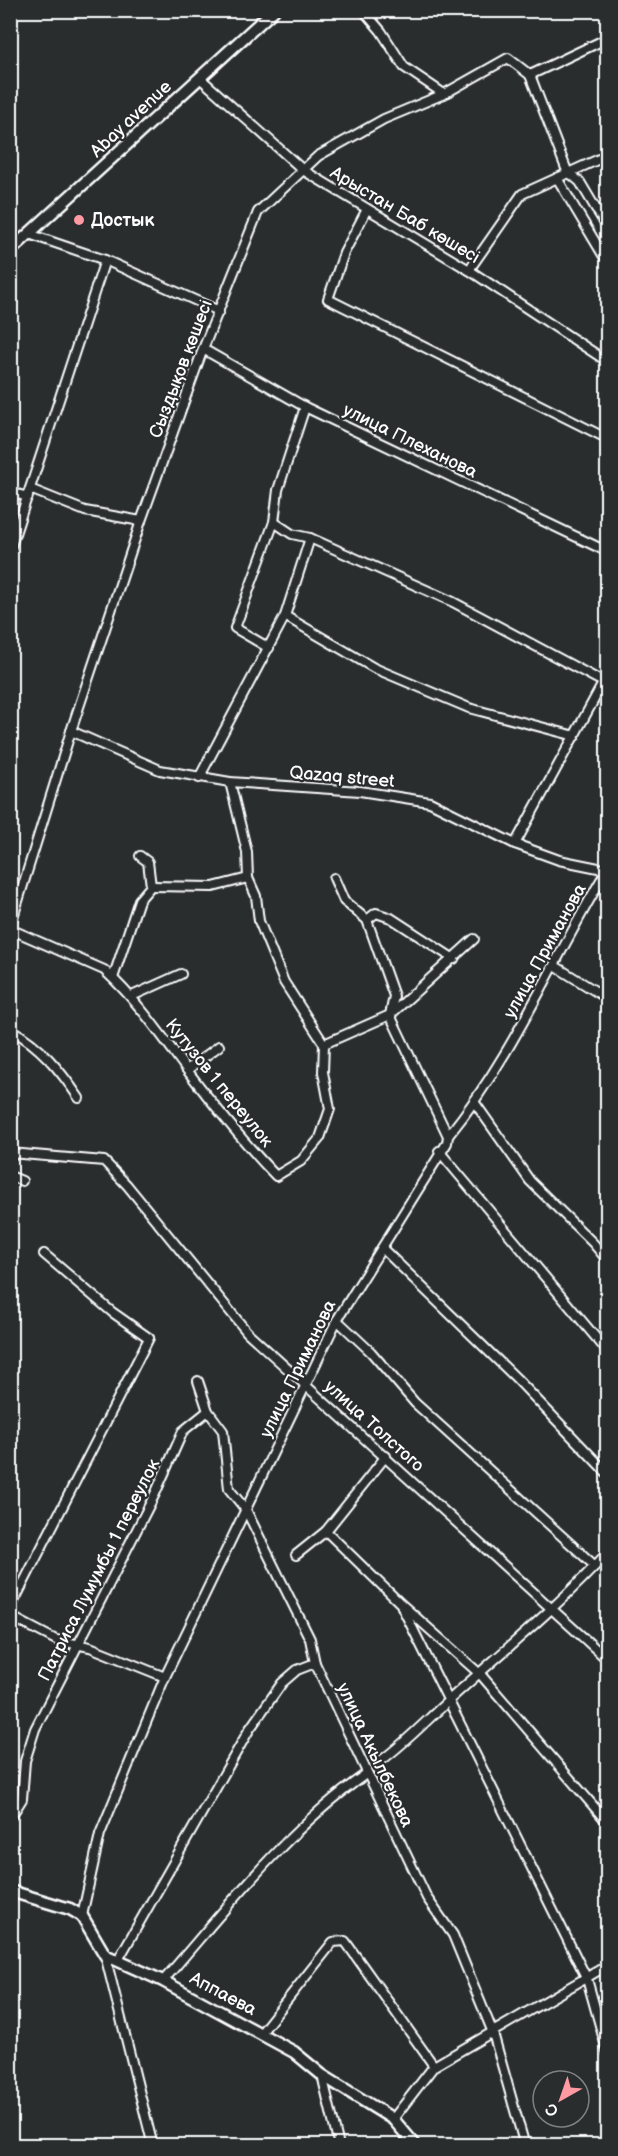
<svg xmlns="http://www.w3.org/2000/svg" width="618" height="2156" viewBox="0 0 618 2156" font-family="'Balsamiq Sans',sans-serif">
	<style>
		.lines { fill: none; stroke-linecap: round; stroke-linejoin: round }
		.street-casing { stroke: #fff; stroke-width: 12 }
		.secondary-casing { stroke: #fff; stroke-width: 15 }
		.street { stroke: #2a2d2e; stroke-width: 8 }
		.secondary { stroke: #2a2d2e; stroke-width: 10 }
		.poi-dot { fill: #ff9aa2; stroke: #2a2d2e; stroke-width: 2 }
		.labels { text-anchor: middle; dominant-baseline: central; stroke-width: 4.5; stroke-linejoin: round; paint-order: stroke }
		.street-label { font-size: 18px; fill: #fff; stroke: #2a2d2e }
		.poi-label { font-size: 18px; font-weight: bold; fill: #fff; stroke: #2a2d2e; text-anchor: start }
	</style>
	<rect width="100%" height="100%" fill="#2a2d2e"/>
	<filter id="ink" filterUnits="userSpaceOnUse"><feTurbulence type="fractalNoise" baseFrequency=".0167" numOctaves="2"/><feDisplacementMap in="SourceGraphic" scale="12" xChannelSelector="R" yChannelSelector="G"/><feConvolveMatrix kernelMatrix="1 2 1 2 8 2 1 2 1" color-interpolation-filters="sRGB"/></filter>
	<g filter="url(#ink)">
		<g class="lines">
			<defs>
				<g id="street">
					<path d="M363,10l18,21 23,36 40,27"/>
					<path d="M530,75l37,96 13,11 28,47"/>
					<path d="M200,78l103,92 166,100 139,92"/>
					<path d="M557,178l46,77h5"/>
					<path d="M366,211l-22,42 -16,46 280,140"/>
					<path d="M29,234l76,26 114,51"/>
					<path d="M469,270l53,-76 86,-39"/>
					<path d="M203,349l102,58 303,145"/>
					<path d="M30,489l55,22 56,10"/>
					<path d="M10,492l18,5"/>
					<path d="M274,522l18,12 18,4 143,64 150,80"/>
					<path d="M10,549l95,-289"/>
					<path d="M285,616l89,52 95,40 106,28"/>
					<path d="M269,648l-34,-20 39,-106 4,-32 27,-83"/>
					<path d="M71,731l89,39 70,12 130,9 70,11 85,42 44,16 49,10"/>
					<path d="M199,778l86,-162 25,-78"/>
					<path d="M515,844l93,-170"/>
					<path d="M334,878l10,23 23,19 27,76 -4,19 58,121"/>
					<path d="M151,886l62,1 35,-9"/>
					<path d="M367,920l9,-7 15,5 63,41"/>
					<path d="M10,927l61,-196 70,-210 62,-172 55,-137 60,-56 66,-37 60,-25 64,-36 22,17 78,-37"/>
					<path d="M10,929l94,41c31,28 55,62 80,96 28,37 59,76 92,110l25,-15 19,-23 10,-29 -7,-37 1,-28 -40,-62 -25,-61 -3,-25 -8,-18 -1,-26 -17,-70"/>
					<path d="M555,966l53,33"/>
					<path d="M113,978l26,-78 12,-14 -3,-24 -8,-6"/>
					<path d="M132,996l49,-22"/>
					<path d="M10,1029c31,17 50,41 69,69"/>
					<path d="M324,1044l66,-29 84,-76"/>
					<path d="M187,1070l32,-24"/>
					<path d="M475,1103l55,78 63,62 15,18"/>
					<path d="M439,1151l169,201"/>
					<path d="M10,1153l94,8 23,24 120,147 361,328"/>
					<path d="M10,1176l12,5"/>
					<path d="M382,1248l134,130 92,96"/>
					<path d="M337,1320l34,32 44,51 180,163"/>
					<path d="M198,1381l10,30 15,20 6,58 17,21 64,129 5,24 112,235 26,37 40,98 32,113"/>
					<path d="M386,1456l-60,75 74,72 81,72 127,148"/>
					<path d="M296,1555l30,-24"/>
					<path d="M402,1607l185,372 21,75"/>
					<path d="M10,1609l139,-271 -37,-26 -68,-58"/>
					<path d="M10,1616l46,24 34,7 75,30"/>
					<path d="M382,1760c24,-18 43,-38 65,-58 54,-49 111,-95 161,-150"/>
					<path d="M10,1818l12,-19 3,-38 10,-32 120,-235 28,-63 25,-20"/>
					<path d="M82,1916l18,-82 65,-157 172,-357 110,-177 1,-7c66,-81 106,-179 160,-268"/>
					<path d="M105,1955l48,191"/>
					<path d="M118,1960l131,-230 33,-47 15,-13 18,-7"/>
					<path d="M163,1981c63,-72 124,-152 203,-207"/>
					<path d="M261,2033l72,-91 12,-1 89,125"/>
					<path d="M322,2075l17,71"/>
					<path d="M393,2119l41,-53 174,-101"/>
				</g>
				<g id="secondary">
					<path d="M10,251l264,-241"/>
					<path d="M10,1891l60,18 12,7 23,39 58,26 131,71 28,23 71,44 23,27"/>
				</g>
			</defs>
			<use href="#street" class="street-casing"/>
			<use href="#secondary" class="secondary-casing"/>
			<use href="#street" class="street"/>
			<use href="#secondary" class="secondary"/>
		</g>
	</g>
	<circle class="poi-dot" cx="79" cy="220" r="6"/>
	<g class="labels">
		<g class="street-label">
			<text transform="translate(131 119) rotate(-43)">Abay avenue</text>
			<text transform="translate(405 215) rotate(31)">Арыстан Баб көшесі</text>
			<text transform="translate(181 369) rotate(-69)">Сыздықов көшесі</text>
			<text transform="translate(410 441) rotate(26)">улица Плеханова</text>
			<text transform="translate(342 777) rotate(5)">Qazaq street</text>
			<text transform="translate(545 951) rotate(-61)">улица Приманова</text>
			<text transform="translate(219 1083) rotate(51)">Кутузов 1 переулок</text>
			<text transform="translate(298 1369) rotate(-64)">улица Приманова</text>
			<text transform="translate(374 1426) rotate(42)">улица Толстого</text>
			<text transform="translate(99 1570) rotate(-63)">Патриса Лумумбы 1 переулок</text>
			<text transform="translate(375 1755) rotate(65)">улица Акылбекова</text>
			<text transform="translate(223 1994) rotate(28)">Аппаева</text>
		</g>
		<g class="poi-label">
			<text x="91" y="220">Достык</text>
		</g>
	</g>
	<rect width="618" height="2156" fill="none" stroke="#2a2d2e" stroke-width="36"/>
	<rect x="18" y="18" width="582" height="2120" fill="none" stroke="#fff" stroke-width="2" filter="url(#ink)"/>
	<g transform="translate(561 2099) rotate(220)"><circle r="28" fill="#2a2d2e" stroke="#7f8182" stroke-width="1.5"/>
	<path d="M0-4.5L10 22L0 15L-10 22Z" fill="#ff9aa2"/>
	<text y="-9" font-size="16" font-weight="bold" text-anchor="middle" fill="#ffffff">С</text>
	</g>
</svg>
